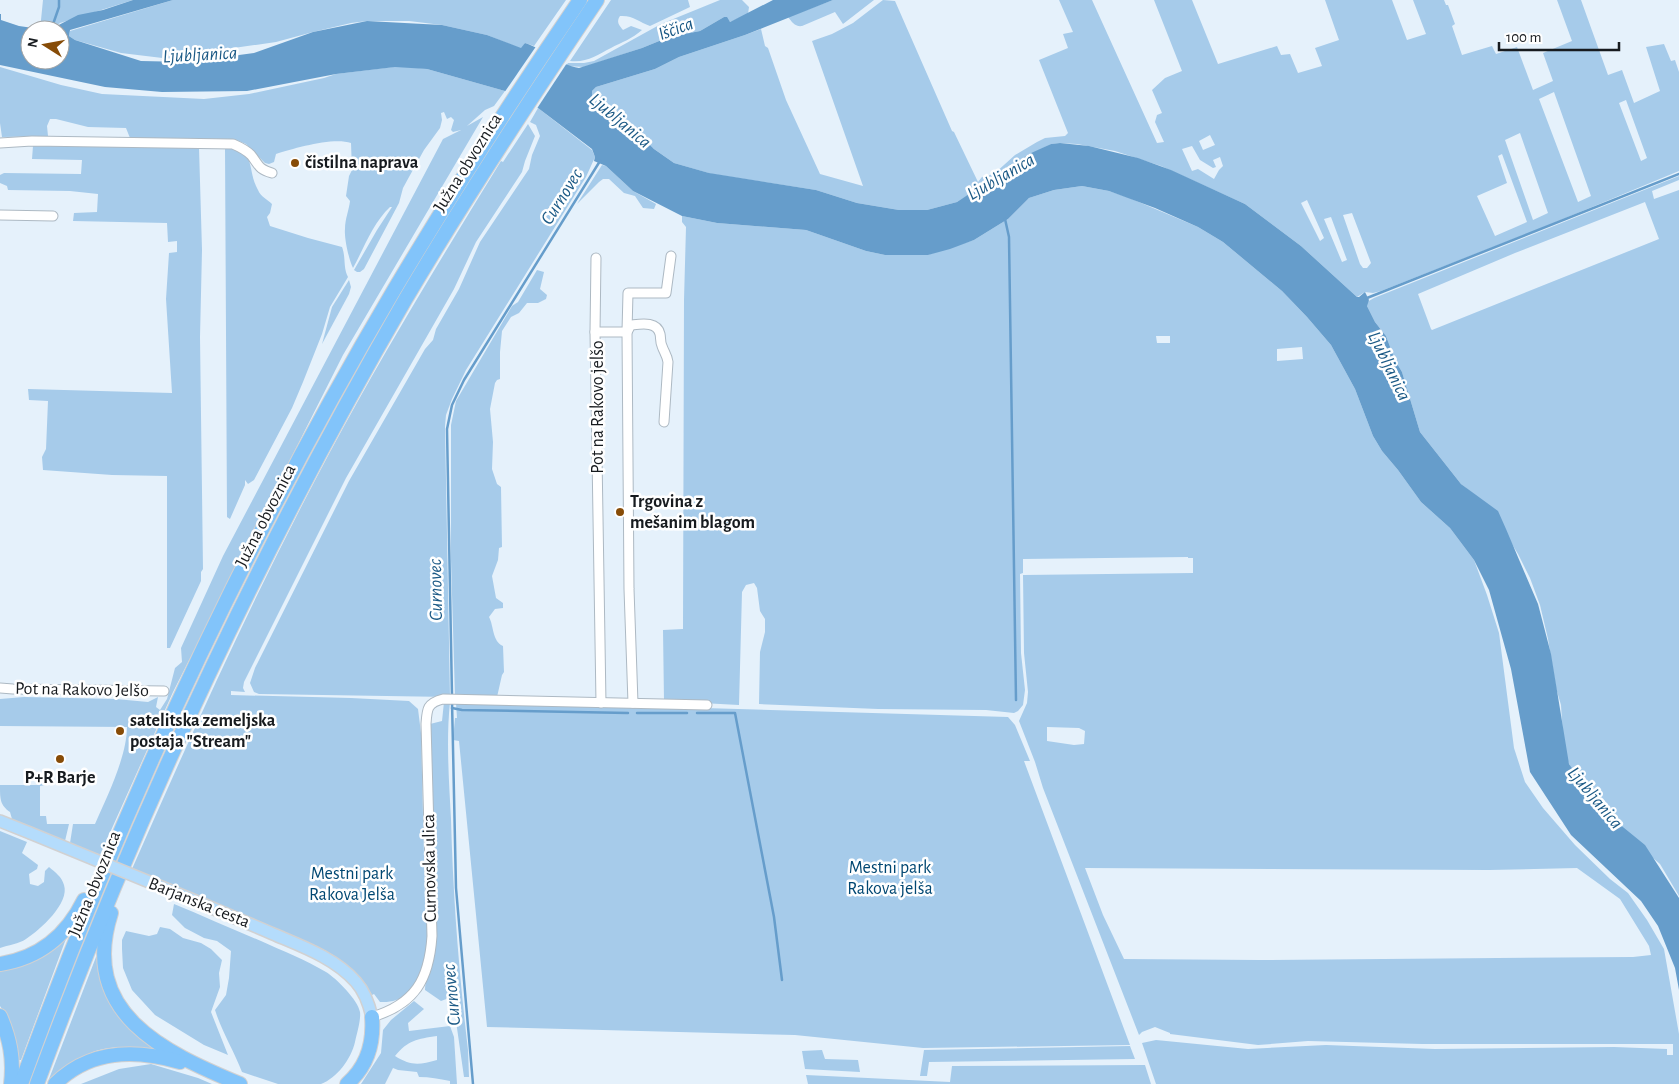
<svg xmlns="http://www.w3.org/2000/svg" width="1679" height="1084" viewBox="0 0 1679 1084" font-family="'Alegreya Sans',sans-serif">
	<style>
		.green { fill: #a6cbea; fill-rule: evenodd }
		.water { fill: #669dcb }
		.pier { fill: #e5f1fb }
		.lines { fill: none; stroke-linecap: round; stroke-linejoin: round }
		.stream { stroke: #669dcb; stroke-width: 2.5 }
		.minor-casing { stroke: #adb9c3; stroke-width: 11 }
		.major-casing { stroke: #d1d1d2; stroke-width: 14 }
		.highway-casing { stroke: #d1d1d2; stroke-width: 16 }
		.minor { stroke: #fff; stroke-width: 9 }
		.major { stroke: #b4dcfc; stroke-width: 11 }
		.highway { stroke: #82c4fa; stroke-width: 14 }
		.major-bridge-casing { stroke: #d1d1d2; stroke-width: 14; stroke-linecap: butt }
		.major-bridge { stroke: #b4dcfc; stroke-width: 11 }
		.poi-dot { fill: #874c07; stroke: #fff; stroke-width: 2 }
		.labels { text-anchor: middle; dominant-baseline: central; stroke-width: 5; stroke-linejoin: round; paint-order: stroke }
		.poi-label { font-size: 18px; font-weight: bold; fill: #171b1f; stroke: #fff; text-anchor: start }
		.street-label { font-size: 18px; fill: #171b1f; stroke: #fff }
		.park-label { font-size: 18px; fill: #004772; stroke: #fff }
		.water-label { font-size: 19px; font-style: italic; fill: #1c5a86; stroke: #fff }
	</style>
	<rect width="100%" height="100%" fill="#e5f1fb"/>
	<g class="green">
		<path d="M43,0h90l-73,23 -9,7h-11z"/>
		<path d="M173,0h393l-32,46 -9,-3 -3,6 -35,-14 -45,-10 -33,-4h-42l-16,2 -38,9 -37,10 -77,11 -20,7 -58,-7 -46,-13 -6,-4 1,-5z"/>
		<path d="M611,0h77l2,7 -40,19c-11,-4 -17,-11 -30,-10 -4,6 -1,9 3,14l8,-4 11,4c-10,9 -20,12 -31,18 -14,7 -24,15 -41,13z"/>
		<path d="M720,0h22l7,7 -1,7 -18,8 -6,-5 -24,14 -31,6 -27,11 -58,19 -18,-1 2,-3h16l10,-2 67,-37z"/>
		<path d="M833,0h41l-31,24 -8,-12 -33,14c-7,1 -10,-4 -14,-9z"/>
		<path d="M883,0l12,1 57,130 2,1 24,50 4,-5 12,-3 21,-19 22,-13 8,-4 20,-2 3,-3 -29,-73 29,-12 -5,-14 10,-2 -14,-32h33l65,143 7,-1 -9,-20 2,-7 5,-2 -10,-23 13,-12 17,-7 -28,-71h38l26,64 59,-18 4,9 9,-1 8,19 24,-7 -7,-18 24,-8 -14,-40h67l15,40 19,-6 -13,-34h31l2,5h2l7,19 -3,2 10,29 30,-9 4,8 21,-7 16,43 20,-9 -10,-28 29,-12 -15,-41h24l27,75 14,-5 12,33 26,-12 -14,-44 18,-3 7,17 4,-1 4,12v99l-140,58 -158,62 -8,2 -8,-1 -8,5 -56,-51 -56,-42 -84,-38 -46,-15 -38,-7 -17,-1 -9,1 -33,17 -10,8 -51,33 -30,8h-28l-42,-7 -41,-13 -104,-16 -38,-11 -27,-19 -20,-20 -17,-9 -15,-13 -3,-6v-5l4,-4 59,-18 24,-12 66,-22 16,-6 4,17 3,2 18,52 34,74 43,12 -51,-145 20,-7 21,-11zM1554,92l37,104 -13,6 -39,-103zM1626,100l21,58 -6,3 -22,-58zM1520,133l28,80 -15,7 -28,-80zM1210,135l5,10 -12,5 -4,-9zM1192,146l8,14 13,8 3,-1 -3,-7 7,-3 3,9 -4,4 -5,9 -16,-10 -6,2 -10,-22zM1502,154l25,68 -32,14 -18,-40 30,-13 -9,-27zM1307,200l17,38 -4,3 -19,-38zM1352,213l19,50 -4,5h-4l-3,-4 -17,-49zM1331,217l16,43 -5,2 -18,-43z"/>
		<path d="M401,66l26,3 78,22 -11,15 -9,4 -18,16 16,-9 -140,238 -170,337 -73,163 -30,-12 3,-19h22c12,-27 32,-68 32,-97l-127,-1v-27l24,-2 92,2 32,3 10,-5 -2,10 4,3 7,-11 8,-31 7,-6 -1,-14 42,-92 220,-417 18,-9 -8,2 -2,-2 3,-10 -3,-3 -4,2 -3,-7 -3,1 1,7 -2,8 -16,22 -15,27 -6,11 -4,15 -35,66 -4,3h-3l-3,-2 23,-40 15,-23h-2c-17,16 -26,41 -37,61 -4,-8 -9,-30 -8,-39 0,-10 4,-19 5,-28l-4,-5 3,-20 3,-6 -1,-27c-18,-6 -56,5 -75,11l-2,8 -5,2 -4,-1 -19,-19 -12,-5 -104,-1 -4,-10 -38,-1 -32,-8h-6l-3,7 1,10 -46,1 -2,-14v-56l61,18 41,9 102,5 45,-5 75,-16 12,-4z"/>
		<path d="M538,108l54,42 3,7 -9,20 -120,193 -14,29 -6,16 -1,11 5,271 -191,-3 -5,-2 -4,-9 5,-15 94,-187 76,-132 8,-9 3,-11 23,-40 21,-47 49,-73 3,-14 8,-19 -4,-11 -6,-3z"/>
		<path d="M528,124l7,12 -10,25 -3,11 -46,70 -22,47 -108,189 -102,204 -1,6 2,4 -14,-1v4l120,3 58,3 9,8 3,24 4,165 2,2c1,35 5,105 -47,102l-6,-8 -2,1c-11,-18 -23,-30 -41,-41l-199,-85c62,-141 125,-281 198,-417 53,-99 112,-195 171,-291l2,1z"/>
		<path d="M33,146l166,1 3,103 -2,87 3,232 -2,3v9l-31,67h-3v-172l-55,-1 -69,-5 -1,-13 4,-8 2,-48 -19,-1 -1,-11 144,4 -6,-94 3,-46 8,-1v-11l-9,1 -1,-19 -94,-2 1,-8 23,-1 1,-18 -28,-3 -62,-1 -1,-4 -7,-3v-8l4,-2 77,1 1,-14 -50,-1z"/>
		<path d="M225,147c33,4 21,21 33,43 3,7 9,9 14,14l-2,9 -3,4 3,9 38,12 34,9c4,10 1,21 6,30l-18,30 -8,27 -19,48 -11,26 -38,72 -6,4 -3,-4v5l-15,34 -3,-2z"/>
		<path d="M602,165l4,1 27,25 23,13 -2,5 -11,-1 -8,-12 -11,-3 -15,-14h-6l-4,3 -22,22z"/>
		<path d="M1679,176v4l-27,11 2,8 25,-9v706l-19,-32 -62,-53 -24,-36 -10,-23 -3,-47 -5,-17 -8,-49 -8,-34 -10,-27 -12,-24 -29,-48 -28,-22 -41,-52 -18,-60 -7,-12 -9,-24 -11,-14 -8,-16v-4l7,-4zM1645,202l14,37 -227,91 -1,-1 -13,-35 97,-41z"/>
		<path d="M1082,186l27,5 18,6 71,30 25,15 59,49 25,26 24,28 24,44 18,47 9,15 16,19 23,32 29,26 24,32 13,35 12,38 15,115 11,34 18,26 32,37 35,34 18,14 19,27 17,29 15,85v50h-523l-14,-41 14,-3 92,9 78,-4 109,4 179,-2 53,2v6h6v-11h-251l-114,-3 -50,4 -88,-11v-1l-15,-6 -13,5 -3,3 -96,-247 -8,-26 -16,-41 8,-18 1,-11 -4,-39 -1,-78 170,-2v-15h-5v-1l-165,2v14l-3,1 1,79 4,37 -2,15 -5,6 -4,2 -28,-3 -108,-1 -119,-5 1,-52 5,-20v-13l-5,-8 -3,-23 -3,-5 -8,2 -4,7 -3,113 -75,-4 -1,-71 20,-1 1,-329 2,-73 -4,-5v-6l35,7 89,7 60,21 19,4h42l47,-15 34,-21 21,-21 25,-8zM1156,336h14v7h-13zM1302,347l1,12 -26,2v-12zM1047,727l32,1 6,3 -1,13 -10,1 -27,-4zM1085,868l404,2 88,-2 43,31 29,47 2,9 -18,2 -374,3 -135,-1 -21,-44z"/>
		<path d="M537,270l7,2 -4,17 7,6 -1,4 -8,4h-11l-8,10 -8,4 -9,14 -2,21v27l-3,1 -2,3 -5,26 3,33 -1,27 5,15 4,3 1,60 -3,1 -1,12 -6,16 4,22 7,5v5l-8,1 -6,8c5,9 3,24 14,29l1,26 -2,3 -5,22h-42l-4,-137v-135l5,-24 56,-95 6,-4z"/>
		<path d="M349,280l2,7 -2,7 -27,50 10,-37z"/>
		<path d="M444,702h6c-4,39 -1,79 1,117 2,78 8,154 17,231l1,27h-5l-8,-56 4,-13 -2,-6 -9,-4 -8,3 -16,-11c0,-10 5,-21 8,-31l-3,-235 12,-3z"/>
		<path d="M456,703l143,2 409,12 7,8 15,36h-6l106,284 -207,3 -128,-13 -308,-8 -28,-286 -6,-1 2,-22h2z"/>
		<path d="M40,781h5l1,4 -6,1v30h6l1,8h22l-4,17 -53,-22 -2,-7c-10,-7 -10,-13 -10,-27h40z"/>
		<path d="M0,831l27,11 -5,11 16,12 -1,4 -8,5 1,10 8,2 6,-4 1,-11 4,-4c6,5 13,10 15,18 6,18 -24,45 -38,54 -7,5 -18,6 -26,9z"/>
		<path d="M174,904c29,12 58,25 87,37 22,10 45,19 65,31 10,6 32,28 34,40 1,8 -3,21 -5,30 -4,17 -18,36 -34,42h-43l-36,-12c-8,-21 -20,-40 -27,-62l11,-15 3,-17 2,-27 -14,-10 -13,-3 -19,-10 -13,-13z"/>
		<path d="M160,927l10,2 13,9 18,5 10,6 11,11 -3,13 1,14 -9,25 17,43 -24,-10 -49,-30 -23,-25 -9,-22 -1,-19v-9l4,-9 23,5 8,-2z"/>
		<path d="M67,936l-46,124h-3l-12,-45 -6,-9v-37z"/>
		<path d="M98,956l2,13 66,84c-25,-5 -57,-11 -81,3 -12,7 -23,17 -35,25l-1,-2 47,-122z"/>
		<path d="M414,1001l10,8 -16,14 1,8 41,-5 4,11 3,47h-7v-3c-11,-2 -20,-4 -31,-4l-2,-5 -19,-2 -5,-2 -8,16h-24l20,-31 2,-23 8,-10zM437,1036v24c-18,5 -26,6 -42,-4 13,-16 22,-17 42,-20z"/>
		<path d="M1130,1046l5,13 -206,3 -2,14h-7l4,-26z"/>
		<path d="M822,1050l3,9 33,1 2,12 -55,-3 -3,-18z"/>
		<path d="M151,1064l47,14 14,6h-131l38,-15z"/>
		<path d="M1145,1065l6,19h-343l-2,-9 144,7 2,-16z"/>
	</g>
	<path class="water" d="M133,0h40l-103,30 -1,6 6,4 66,21 46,1 67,-9 59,-21 54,-11 75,4 45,10 34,13 4,-5c19,6 34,22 54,25l63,-20 27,-11 31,-6 24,-14h3l3,5 43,-22h60l-88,35 -66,22 -24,12 -59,18 -4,4v5l3,6 15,13 17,9 27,25 20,14 35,10 107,17 41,13 42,7h28l30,-8 72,-48 22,-10 9,-1 29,3 49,12 33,12 74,34 56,42 56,51h2l6,-5 4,8 -2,6 8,16 11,14 9,24 7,12 18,60 41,52 37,27 8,18 32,75 13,50 18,110 33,46 43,35 34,53v92l-4,-22 -17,-42 -17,-25 -70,-66 -41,-63 -19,-103 -22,-79 -15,-30 -24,-32 -29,-26 -23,-32 -16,-19 -9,-15 -18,-47 -24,-44 -24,-28 -25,-26 -59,-49 -25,-15 -43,-19 -46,-17 -27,-5 -28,4 -25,8 -21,21 -34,21 -24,9 -22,6h-43l-19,-4 -60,-21 -89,-7 -35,-7 -49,-25 -27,-25 -12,-5 1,-4 -3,-8 -54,-41 -33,-17 -78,-22 -32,-2 -59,7 -89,17 -85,1 -57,-5 -105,-22v-51h1v6l18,6 21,3 -10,1v30h30v-30h-11l29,-15 25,-5z"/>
	<path class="pier" d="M537,45l30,18 -31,47 -32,-17z"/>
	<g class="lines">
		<g class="stream">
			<path d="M51,30l8,-23v-7"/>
			<path d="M1005,219l4,18 7,463"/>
			<path d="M1367,298l312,-124"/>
			<path d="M452,696l-5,-267 5,-24 12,-25 136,-219"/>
			<path d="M452,701l4,187 17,196"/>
			<path d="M452,708l10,2 166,3"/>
			<path d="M637,713h50"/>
			<path d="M697,713h38l39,204 8,63"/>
		</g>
		<defs>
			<g id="minor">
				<path d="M0,143l32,-2 201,3c7,3 13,6 18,11 8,10 7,14 21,18"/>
				<path d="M0,215l53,1"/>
				<path d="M627,331l1,-38h38l5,-37"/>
				<path d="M595,332l1,-74"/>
				<path d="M627,332l4,-7c10,-1 26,-4 29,9 1,4 0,8 2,12 2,6 5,9 6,16l-4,60"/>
				<path d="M0,688l13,1 151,2"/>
				<path d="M601,703l-6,-371h32l2,257 4,114"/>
				<path d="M372,1017c43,-13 57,-37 60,-81l-6,-212c1,-15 1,-21 17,-25l264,6"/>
			</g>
			<g id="major">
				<path d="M0,821l30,12"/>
				<path d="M198,902c25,11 50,21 75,32 28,12 62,24 83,48 9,10 13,22 16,35"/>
			</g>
			<g id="highway">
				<path d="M111,913c-32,100 52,139 129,171"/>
				<path d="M0,964c39,-6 67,-29 84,-64"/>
				<path d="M0,1016c10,23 14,43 11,68"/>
				<path d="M21,1084c100,-275 224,-542 373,-794 59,-99 121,-195 186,-290"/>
				<path d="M37,1084c100,-272 223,-533 368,-784 60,-102 126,-202 192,-300"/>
				<path d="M55,1084c35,-35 80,-35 125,-22"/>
				<path d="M347,1084c21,-18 27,-41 25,-67"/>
			</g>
		</defs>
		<use href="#minor" class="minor-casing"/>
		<use href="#major" class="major-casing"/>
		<use href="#highway" class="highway-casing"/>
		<use href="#minor" class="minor"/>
		<use href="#major" class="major"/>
		<use href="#highway" class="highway"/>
		<defs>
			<path id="major-bridge" d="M30,833l168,69"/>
		</defs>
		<use href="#major-bridge" class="major-bridge-casing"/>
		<use href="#major-bridge" class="major-bridge"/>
	</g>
	<g class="poi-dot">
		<circle cx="295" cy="163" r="5"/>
		<circle cx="620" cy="512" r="5"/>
		<circle cx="120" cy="731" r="5"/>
		<circle cx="60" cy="759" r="5"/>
	</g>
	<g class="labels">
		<g class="poi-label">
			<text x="305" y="163">čistilna naprava</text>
			<text x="630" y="502">Trgovina z<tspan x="630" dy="21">mešanim blagom</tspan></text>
			<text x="130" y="721">satelitska zemeljska<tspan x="130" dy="21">postaja "Stream"</tspan></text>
			<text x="60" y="778" text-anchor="middle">P+R Barje</text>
		</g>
		<g class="street-label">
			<text transform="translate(468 163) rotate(-58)">Južna obvoznica</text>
			<text transform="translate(598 407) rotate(-90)">Pot na Rakovo jelšo</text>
			<text transform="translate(266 516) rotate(-63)">Južna obvoznica</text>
			<text transform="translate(82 690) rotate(1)">Pot na Rakovo Jelšo</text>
			<text transform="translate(430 868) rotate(-91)">Curnovska ulica</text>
			<text transform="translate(95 884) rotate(-68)">Južna obvoznica</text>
			<text transform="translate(199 903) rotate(22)">Barjanska cesta</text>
		</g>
		<g class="park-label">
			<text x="890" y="868">Mestni park<tspan x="890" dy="21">Rakova jelša</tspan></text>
			<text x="352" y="874">Mestni park<tspan x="352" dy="21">Rakova Jelša</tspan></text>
		</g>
		<g class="water-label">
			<text transform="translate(676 29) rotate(-20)">Iščica</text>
			<text transform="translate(200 55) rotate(-3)">Ljubljanica</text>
			<text transform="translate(620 121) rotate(40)">Ljubljanica</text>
			<text transform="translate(1001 177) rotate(-30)">Ljubljanica</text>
			<text transform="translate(562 197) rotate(-58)">Curnovec</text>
			<text transform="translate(1389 366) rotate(64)">Ljubljanica</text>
			<text transform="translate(436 590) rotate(-91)">Curnovec</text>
			<text transform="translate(1595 798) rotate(50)">Ljubljanica</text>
			<text transform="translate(452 995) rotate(-95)">Curnovec</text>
		</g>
	</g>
	<g transform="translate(45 45) rotate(281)"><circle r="24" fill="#ffffff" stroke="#a2a4a5"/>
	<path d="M0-4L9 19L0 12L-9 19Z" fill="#874c07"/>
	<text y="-8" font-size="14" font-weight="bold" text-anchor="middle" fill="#171b1f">N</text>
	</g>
	<path d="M1499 42v8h120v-8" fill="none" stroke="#171b1f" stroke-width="2.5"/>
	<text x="1506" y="42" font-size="15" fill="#171b1f" stroke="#ffffff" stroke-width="4" paint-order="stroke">100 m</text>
</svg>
